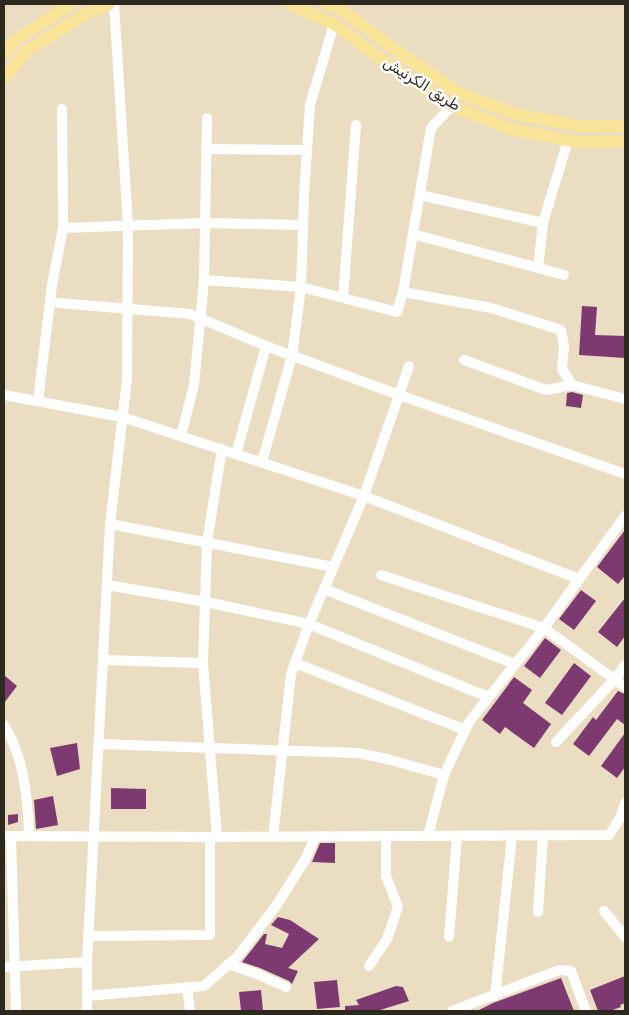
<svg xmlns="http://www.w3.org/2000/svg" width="629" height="1015" viewBox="0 0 629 1015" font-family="Rubik,Vazirmatn,sans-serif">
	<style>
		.building { fill: #7c3a70 }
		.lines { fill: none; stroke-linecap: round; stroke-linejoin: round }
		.minor { stroke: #fff; stroke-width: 10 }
		.major { stroke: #f9e498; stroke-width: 12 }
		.labels { text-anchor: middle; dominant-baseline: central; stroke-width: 5; stroke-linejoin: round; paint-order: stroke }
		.street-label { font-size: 15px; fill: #2e291e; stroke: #fff }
	</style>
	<rect width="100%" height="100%" fill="#ebddc1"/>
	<g class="building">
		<path d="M582,306l15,1 -2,28 30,1v22l-46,-3z"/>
		<path d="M572,392l11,3 -2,13 -15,-2 1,-13z"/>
		<path d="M625,530v46l-7,8 -21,-17z"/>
		<path d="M581,590l15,11 -22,29 -15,-11z"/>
		<path d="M625,598v38l-8,11 -19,-15z"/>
		<path d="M545,638l16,12 -21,28 -16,-12z"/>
		<path d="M574,663l17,13 -29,39 -17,-12z"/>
		<path d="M4,675l13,11 -13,17z"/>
		<path d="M514,677l18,13 -9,13 28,21 -17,24 -29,-21 -5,7 -18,-14z"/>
		<path d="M618,691l7,3v31l-8,-6 -28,37 -16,-12 20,-27 3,3z"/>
		<path d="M625,733v34l-8,11 -16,-12z"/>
		<path d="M77,743l3,26 -23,7 -7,-28z"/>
		<path d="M111,788l35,1v20h-35z"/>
		<path d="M53,796l5,29 -22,4 -2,-29z"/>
		<path d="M18,814v8l-10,3v-10z"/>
		<path d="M320,843h15v20l-23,-1z"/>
		<path d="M278,917l12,3 29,19 -31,29 10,3 -6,13 -3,-3 -29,-13 -18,-6 22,-28h3l-2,10 17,4 7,-14 -18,-9z"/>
		<path d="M625,976v27l-5,2 1,2 -11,4h-12l-8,-21z"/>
		<path d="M561,978l13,33h-97l16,-8z"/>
		<path d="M337,980l3,27 -23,2 -3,-27z"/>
		<path d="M396,986l7,1 6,14 -32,10h-32v-5l14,-1 -3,-5z"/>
		<path d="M261,990l2,21h-22l-2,-19z"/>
	</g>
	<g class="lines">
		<g class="minor">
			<path d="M206,149l101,1"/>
			<path d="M420,195l123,28"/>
			<path d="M63,228l142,-5 98,2"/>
			<path d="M413,234l151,41"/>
			<path d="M538,268l5,-45 25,-83"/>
			<path d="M204,280l97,7 96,25 6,-20 28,-164 21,-22"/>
			<path d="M403,292l88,16 70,22 3,16 -2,23 10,16"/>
			<path d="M343,298l13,-173"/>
			<path d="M58,303l132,11 76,32 133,49 226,79"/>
			<path d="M464,360l82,30 26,-5 53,14"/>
			<path d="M4,395l118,22 242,79 215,83"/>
			<path d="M38,401l14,-116 11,-57 -1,-119"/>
			<path d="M181,436l13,-51 10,-105 3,-162"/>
			<path d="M236,454l30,-108"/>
			<path d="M262,462l30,-106 9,-69 3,-91 6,-91 24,-81"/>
			<path d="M110,524l223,43"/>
			<path d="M381,575l163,53 81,59"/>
			<path d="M107,585l99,17 103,22 179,73"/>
			<path d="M324,589l191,75"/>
			<path d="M103,660l100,3"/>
			<path d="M295,663l170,67"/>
			<path d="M4,725c20,32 24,74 25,111"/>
			<path d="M556,742l59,-63 10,-14"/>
			<path d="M99,744l259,9 29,6 57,16"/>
			<path d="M4,836l213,1 392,-2 11,-17 5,-15"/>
			<path d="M11,836l5,175"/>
			<path d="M428,836l16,-61 25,-53 75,-94 81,-112"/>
			<path d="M217,837l-14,-174 4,-121 15,-93"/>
			<path d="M273,837l18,-163 18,-50 55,-128 45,-130"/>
			<path d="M604,911l21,26"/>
			<path d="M538,912l5,-76"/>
			<path d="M88,936l122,-1v-98"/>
			<path d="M449,937l8,-101"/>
			<path d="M228,964l29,10 29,13"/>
			<path d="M369,966l18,-27 11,-32 -12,-31v-40"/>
			<path d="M4,967l83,-5"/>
			<path d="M187,987l3,24"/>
			<path d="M87,996l117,-10 34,-30 38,-50 29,-46 10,-23"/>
			<path d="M495,996l17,-160"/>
			<path d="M87,1011v-49l23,-438 17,-145 1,-154 -14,-221"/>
			<path d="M452,1011l107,-41 12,1 15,40"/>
		</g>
		<g class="major">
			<path d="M290,4l44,20 54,40 64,42 59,23 66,13 48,-1"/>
			<path d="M327,4l15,6 55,41 62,42 56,21 63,12h47"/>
			<path d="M4,54l13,-15 55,-35"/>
			<path d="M4,78l23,-27 58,-37 24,-10"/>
		</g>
	</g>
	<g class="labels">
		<g class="street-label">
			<text transform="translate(422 84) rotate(32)">طريق الكرنيش</text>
		</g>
	</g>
	<rect width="629" height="1015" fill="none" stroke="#2e291e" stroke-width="10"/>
</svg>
